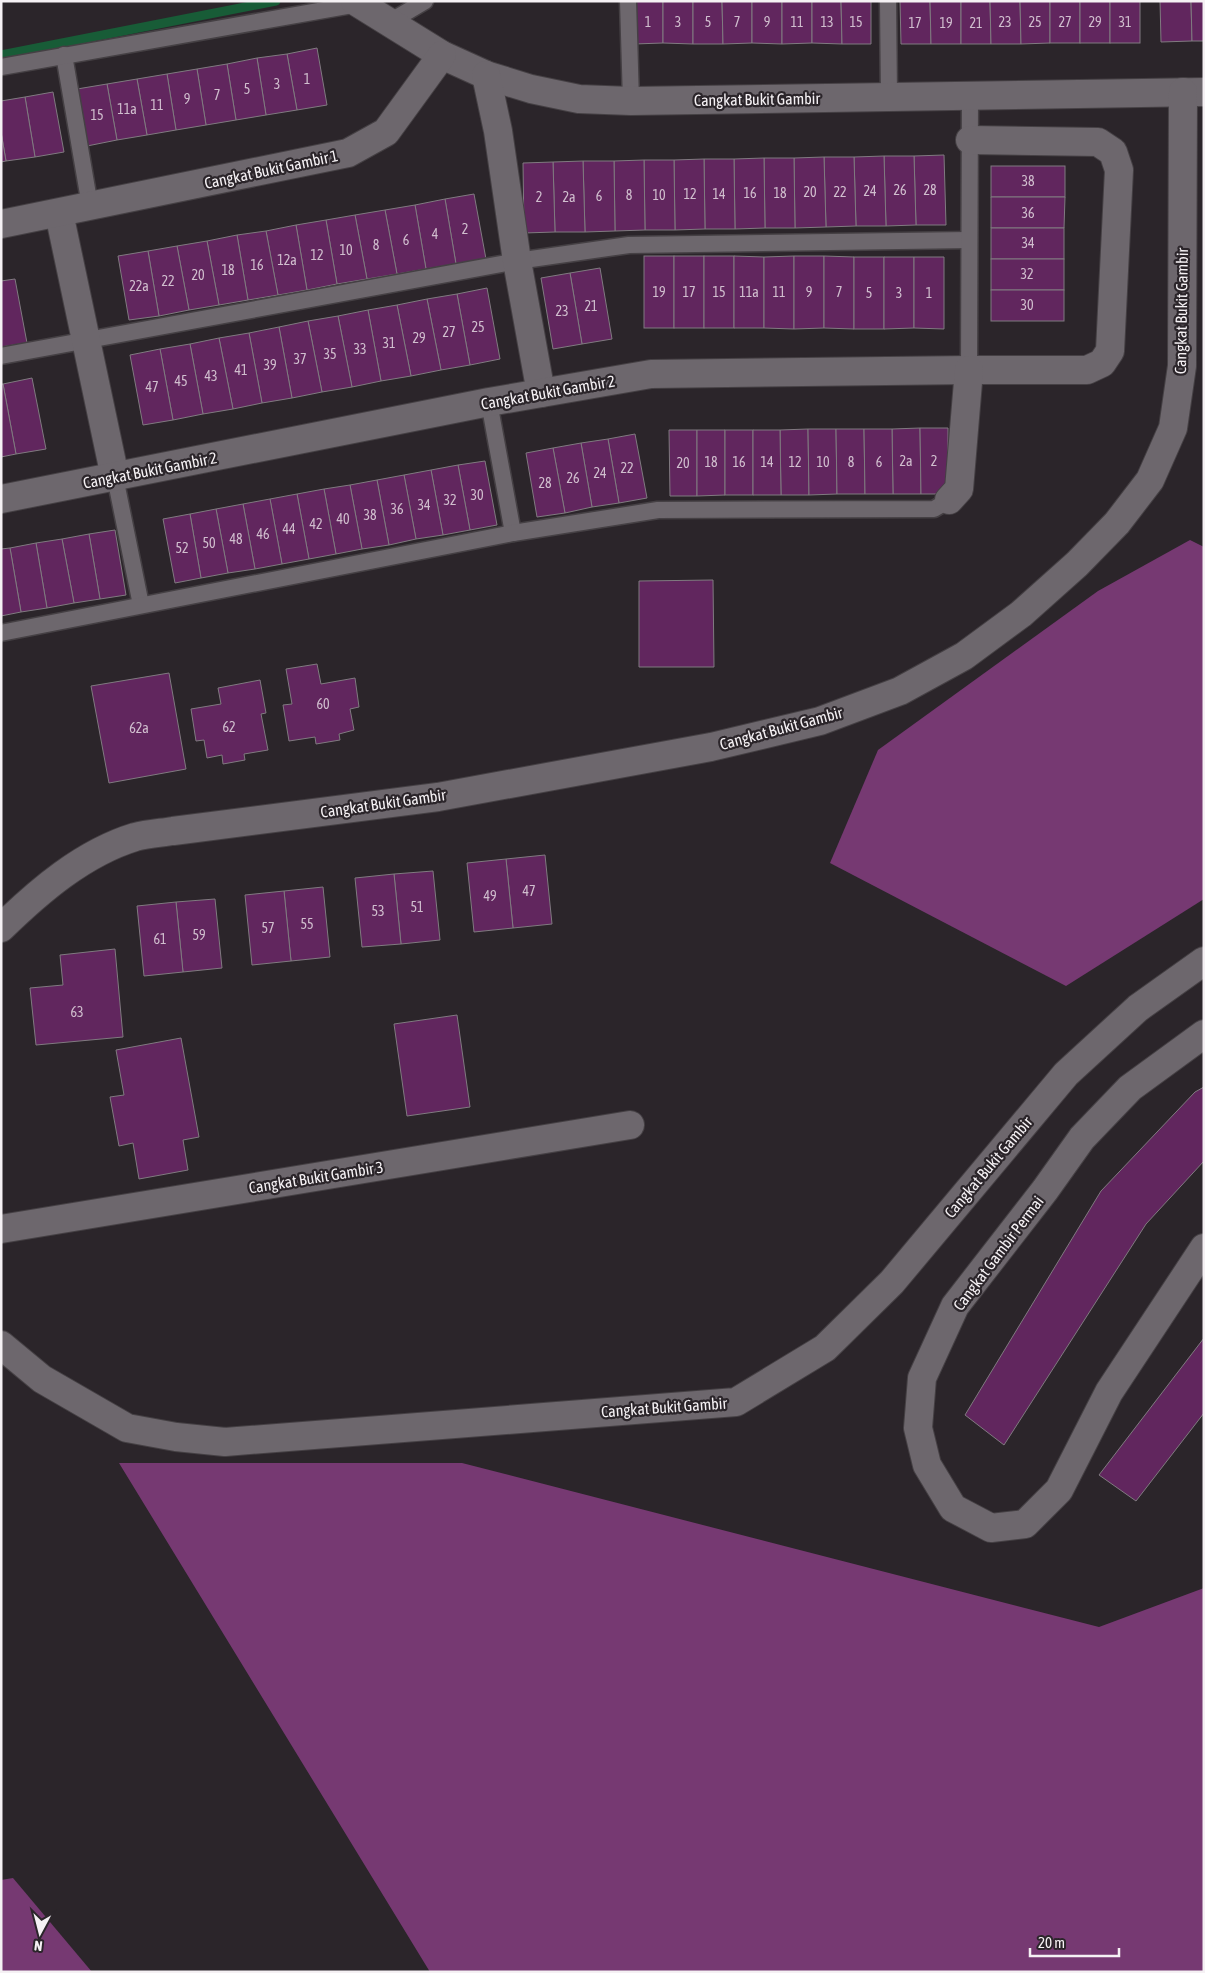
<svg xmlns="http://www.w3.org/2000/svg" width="1205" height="1973" viewBox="0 0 1205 1973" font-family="'Asap Condensed',sans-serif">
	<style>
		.forest { fill: #763972 }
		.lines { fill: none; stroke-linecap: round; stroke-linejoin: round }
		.stream { stroke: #185c37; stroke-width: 9 }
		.building { fill: #61265e; stroke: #807a80 }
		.service-casing { stroke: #454044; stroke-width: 19 }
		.minor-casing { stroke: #454044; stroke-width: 30 }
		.service { stroke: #6d676d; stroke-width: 16 }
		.minor { stroke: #6d676d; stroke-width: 28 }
		.labels { text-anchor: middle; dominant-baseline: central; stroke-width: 4.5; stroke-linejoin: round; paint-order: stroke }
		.number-label { font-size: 14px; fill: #d0bece }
		.street-label { font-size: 16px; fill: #f5f1f4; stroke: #2b252a }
	</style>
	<rect width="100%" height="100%" fill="#2b252a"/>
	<g class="forest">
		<path d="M1190,540l14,7v352l-138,87 -236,-123 48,-113 220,-159z"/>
		<path d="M119,1463h343l637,164 105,-39v384h-774z"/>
		<path d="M13,1878l79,94h-91v-92z"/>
	</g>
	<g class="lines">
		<path class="stream" d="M1,55l275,-54"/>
	</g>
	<g class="building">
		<path d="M634,1h29v42l-29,1z"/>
		<path d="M663,1h30v43l-30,-1z"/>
		<path d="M693,1h29l1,43h-30z"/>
		<path d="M722,1h30v42l-29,1z"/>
		<path d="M752,1h30v43l-30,-1z"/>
		<path d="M782,1h30v42l-30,1z"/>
		<path d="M812,1h29l1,43 -30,-1z"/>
		<path d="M841,1h30v43h-29z"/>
		<path d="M900,1h30l1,43h-30z"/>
		<path d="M930,1h31v43h-30z"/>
		<path d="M961,1h29l1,43h-30z"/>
		<path d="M990,1h30l1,43h-30z"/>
		<path d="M1020,1h30v42l-29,1z"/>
		<rect x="1050" y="1" width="30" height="42"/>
		<rect x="1080" y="1" width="30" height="42"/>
		<rect x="1110" y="1" width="30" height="42"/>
		<path d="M1160,1h31l1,40 -31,1z"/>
		<path d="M1191,1h13v40h-12z"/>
		<path d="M317,48l10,57 -30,5 -10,-56z"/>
		<path d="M287,54l10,56 -31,5 -9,-57z"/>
		<path d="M257,58l9,57 -30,5 -9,-56z"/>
		<path d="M227,64l9,56 -30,5 -9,-56z"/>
		<path d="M197,69l9,56 -30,5 -9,-56z"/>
		<path d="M167,74l9,56 -29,5 -10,-56z"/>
		<path d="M137,79l10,56 -30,5 -10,-56z"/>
		<path d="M107,84l10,56 -30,6 -10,-57z"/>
		<path d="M53,92l11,60 -29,5 -10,-60z"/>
		<path d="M25,97l10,60 -29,4 -5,-29v-31z"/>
		<path d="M1,132l5,29 -5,1z"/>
		<path d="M944,155l2,70h-30l-2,-69z"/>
		<path d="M884,156h30l2,69 -30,1z"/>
		<path d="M884,156l2,70h-30l-2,-69z"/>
		<path d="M824,157h30l2,69 -30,1z"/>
		<path d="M824,157l2,70 -31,1 -1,-70z"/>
		<path d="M764,158h30l1,70h-30z"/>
		<path d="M764,158l1,70 -30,1 -1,-70z"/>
		<path d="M704,159h30l1,70h-30z"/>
		<path d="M704,159l1,70 -30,1 -1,-70z"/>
		<path d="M644,160h30l1,70h-30z"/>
		<path d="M644,160l1,70 -30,1 -1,-70z"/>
		<path d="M583,161h31l1,70 -30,1z"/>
		<path d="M583,161l2,71h-30l-2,-70z"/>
		<path d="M553,162l2,70 -31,1 -1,-70z"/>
		<rect x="991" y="166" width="74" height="31"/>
		<path d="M474,194l12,65 -30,5 -11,-65z"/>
		<path d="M991,197h74l-1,31h-73z"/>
		<path d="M445,199l11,65 -30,5 -11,-64z"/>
		<path d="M415,205l11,64 -29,5 -12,-64z"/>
		<path d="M385,210l12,64 -30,5 -12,-64z"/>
		<path d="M355,215l12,64 -30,5 -11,-64z"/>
		<path d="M326,220l11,64 -30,6 -11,-65z"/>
		<path d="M296,225l11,65 -29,5 -12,-64z"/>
		<rect x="991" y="228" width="73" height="31"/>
		<path d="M266,231l12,64 -30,5 -11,-65z"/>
		<path d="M237,235l11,65 -29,5 -12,-64z"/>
		<path d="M207,241l12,64 -30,5 -12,-64z"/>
		<path d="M177,246l12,64 -30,6 -11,-65z"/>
		<path d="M148,251l11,65 -30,4 -11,-64z"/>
		<rect x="644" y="256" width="30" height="72"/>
		<rect x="674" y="256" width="30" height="72"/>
		<rect x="704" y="256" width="30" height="72"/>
		<path d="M734,256l30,1v71h-30z"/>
		<path d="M794,256v73l-30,-1v-71z"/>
		<path d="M794,256h30v72l-30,1z"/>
		<path d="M824,256l30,1v72l-30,-1z"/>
		<rect x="854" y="257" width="30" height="72"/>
		<path d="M884,257h30v71l-30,1z"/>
		<path d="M914,257h30v72l-30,-1z"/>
		<rect x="991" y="259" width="73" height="31"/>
		<path d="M600,268l12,71 -30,5 -12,-71z"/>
		<path d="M570,273l12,71 -29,5 -12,-71z"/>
		<path d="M15,279l12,64 -26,4v-66z"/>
		<path d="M487,288l13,71 -30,6 -13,-71z"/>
		<rect x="991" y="290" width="73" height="31"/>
		<path d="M457,294l13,71 -29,5 -14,-71z"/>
		<path d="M427,299l14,71 -30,6 -14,-71z"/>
		<path d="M397,305l14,71 -30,5 -13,-71z"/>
		<path d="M368,310l13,71 -29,6 -14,-71z"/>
		<path d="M338,316l14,71 -30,5 -14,-71z"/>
		<path d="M308,321l14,71 -30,6 -13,-71z"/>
		<path d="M279,327l13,71 -30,5 -13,-70z"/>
		<path d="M249,333l13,70 -29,6 -14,-71z"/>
		<path d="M219,338l14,71 -30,5 -13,-70z"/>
		<path d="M190,344l13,70 -30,6 -13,-71z"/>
		<path d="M160,349l13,71 -30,5 -13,-70z"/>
		<path d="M32,378l14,71 -30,5 -13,-70z"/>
		<path d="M1,384h2l13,70 -15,3z"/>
		<path d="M920,428l1,66h-28l-1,-65z"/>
		<path d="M920,428h28v66h-27z"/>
		<path d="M808,429l1,66h-28l-1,-65z"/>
		<path d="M808,429h28l1,65 -28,1z"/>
		<path d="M836,429h28l1,65h-28z"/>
		<path d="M864,429h28l1,65h-28z"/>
		<path d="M669,430h28v66h-27z"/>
		<path d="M697,430h28v65l-28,1z"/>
		<rect x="725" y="430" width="28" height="65"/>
		<path d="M753,430h27l1,65h-28z"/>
		<path d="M635,434l12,64 -28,5 -11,-64z"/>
		<path d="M608,439l11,64 -27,4 -11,-64z"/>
		<path d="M581,443l11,64 -27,6 -12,-65z"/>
		<path d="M553,448l12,65 -28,4 -11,-64z"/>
		<path d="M485,461l12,64 -27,5 -12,-65z"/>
		<path d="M458,465l12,65 -27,5 -12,-65z"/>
		<path d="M431,470l12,65 -27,4 -12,-64z"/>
		<path d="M404,475l12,64 -27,6 -12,-65z"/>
		<path d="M377,480l12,65 -27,4 -12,-64z"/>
		<path d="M350,485l12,64 -26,5 -12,-65z"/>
		<path d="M324,489l12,65 -27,5 -12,-65z"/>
		<path d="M297,494l12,65 -27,5 -12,-65z"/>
		<path d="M270,499l12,65 -27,5 -12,-65z"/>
		<path d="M243,504l12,65 -27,4 -12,-64z"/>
		<path d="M216,509l12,64 -27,5 -11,-64z"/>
		<path d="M190,514l11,64 -26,5 -12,-64z"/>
		<path d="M115,530l11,65 -26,4 -11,-65z"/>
		<path d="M89,534l11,65 -26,4 -12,-64z"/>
		<path d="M62,539l12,64 -27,5 -11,-65z"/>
		<path d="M36,543l11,65 -26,4 -11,-64z"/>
		<path d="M10,548l11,64 -20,4v-67z"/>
		<path d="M713,580l1,87h-75v-86z"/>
		<path d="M317,664l4,20 34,-6 4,29 -9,2 4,21 -15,4 1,6 -24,4 -1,-7 -26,4 -6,-36 9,-1 -6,-35z"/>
		<path d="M169,673l17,96 -77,14 -18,-97z"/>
		<path d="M260,680l6,33 -5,1 7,36 -24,4 1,6 -22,4 -1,-9 -15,3 -3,-18 -8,1 -5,-32 30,-5 -3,-16z"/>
		<path d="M545,855l7,69 -39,4 -7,-69z"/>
		<path d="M506,859l7,69 -39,4 -7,-69z"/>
		<path d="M433,871l7,69 -39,4 -7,-70z"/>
		<path d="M394,874l7,70 -39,3 -7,-69z"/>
		<path d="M323,887l7,70 -39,4 -7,-70z"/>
		<path d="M284,891l7,70 -39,4 -7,-70z"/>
		<path d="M215,899l7,69 -39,4 -7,-70z"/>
		<path d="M176,902l7,70 -39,4 -7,-70z"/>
		<path d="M115,949l8,88 -87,8 -6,-57 33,-3 -3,-30z"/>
		<path d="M457,1015l13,92 -63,9 -13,-92z"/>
		<path d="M181,1038l18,99 -16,3 5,30 -49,9 -6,-36 -14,3 -9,-49 14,-2 -8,-45z"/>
		<path d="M1204,1087v74l-58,63 -142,221 -39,-30 136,-224 94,-99z"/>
		<path d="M1204,1338v75l-68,88 -37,-26z"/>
	</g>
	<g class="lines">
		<defs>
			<g id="service">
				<path d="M628,1l3,100"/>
				<path d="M888,1l1,96"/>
				<path d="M388,23l37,-22"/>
				<path d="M64,55l26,151"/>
				<path d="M1,67l357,-63"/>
				<path d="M1,356l516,-95 112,-16 340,-5"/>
				<path d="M969,370l1,-274"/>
				<path d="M489,402l24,131"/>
				<path d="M115,477l26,128"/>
				<path d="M1,633l512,-100 145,-23 276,-1 15,-9"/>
			</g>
			<g id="minor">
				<path d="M355,1l87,54 44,20 45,14 48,10 52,2 573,-9"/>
				<path d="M486,75l12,56 19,130 24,132"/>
				<path d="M59,213l56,264"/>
				<path d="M1,224l347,-71 38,-21 56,-77"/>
				<path d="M1,499l488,-97 162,-28 318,-4h118l15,-7 8,-12 9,-181 -6,-18 -15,-10 -128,-2"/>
				<path d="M949,500l10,-11 10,-119"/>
				<path d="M1,928c38,-37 82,-75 134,-91 12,-3 25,-4 38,-6l265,-34 273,-50 109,-26 80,-30 64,-35 57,-42 56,-50 40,-41 33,-43 23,-52 9,-62 1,-274"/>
				<path d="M1204,1034l-74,54 -48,50 -37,52 -90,116 -33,72 -4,50 9,37 26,43 38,20 34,-4 34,-34 50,-98 95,-144"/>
				<path d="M1,1229l629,-104"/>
				<path d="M1,1345l41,34 85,49 49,9 49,5 511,-40 89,-54 67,-66 174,-208 72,-66 66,-47"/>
			</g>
		</defs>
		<use href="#service" class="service-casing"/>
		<use href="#minor" class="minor-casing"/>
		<use href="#service" class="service"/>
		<use href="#minor" class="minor"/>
	</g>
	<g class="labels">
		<g class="number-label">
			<text x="648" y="22">1</text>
			<text x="678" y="22">3</text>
			<text x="708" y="22">5</text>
			<text x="737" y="22">7</text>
			<text x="767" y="22">9</text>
			<text x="797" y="22">11</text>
			<text x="827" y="22">13</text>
			<text x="856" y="22">15</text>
			<text x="1005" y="22">23</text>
			<text x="1035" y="22">25</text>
			<text x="1065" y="22">27</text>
			<text x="1095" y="22">29</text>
			<text x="1125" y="22">31</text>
			<text x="915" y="23">17</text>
			<text x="946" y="23">19</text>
			<text x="976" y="23">21</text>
			<text x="307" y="79">1</text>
			<text x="277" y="84">3</text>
			<text x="247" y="89">5</text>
			<text x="217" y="95">7</text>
			<text x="187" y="99">9</text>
			<text x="157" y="105">11</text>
			<text x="127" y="109">11a</text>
			<text x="97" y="115">15</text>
			<text x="1028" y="181">38</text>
			<text x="900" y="190">26</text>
			<text x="930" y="190">28</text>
			<text x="870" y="191">24</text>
			<text x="810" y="192">20</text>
			<text x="840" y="192">22</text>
			<text x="750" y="193">16</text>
			<text x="780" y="193">18</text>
			<text x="690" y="194">12</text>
			<text x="719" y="194">14</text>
			<text x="629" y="195">8</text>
			<text x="659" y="195">10</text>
			<text x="599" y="196">6</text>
			<text x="539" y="197">2</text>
			<text x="569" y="197">2a</text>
			<text x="1028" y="213">36</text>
			<text x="465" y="229">2</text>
			<text x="435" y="234">4</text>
			<text x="406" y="240">6</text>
			<text x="1028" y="243">34</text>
			<text x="376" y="245">8</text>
			<text x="346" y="250">10</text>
			<text x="317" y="255">12</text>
			<text x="287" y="260">12a</text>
			<text x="257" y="265">16</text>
			<text x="228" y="270">18</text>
			<text x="1027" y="274">32</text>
			<text x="198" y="275">20</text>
			<text x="168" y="281">22</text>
			<text x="139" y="286">22a</text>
			<text x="659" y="292">19</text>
			<text x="689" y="292">17</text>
			<text x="719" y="292">15</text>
			<text x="749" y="292">11a</text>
			<text x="779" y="292">11</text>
			<text x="809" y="292">9</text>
			<text x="839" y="292">7</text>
			<text x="869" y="293">5</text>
			<text x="899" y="293">3</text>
			<text x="929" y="293">1</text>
			<text x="1027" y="305">30</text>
			<text x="591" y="306">21</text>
			<text x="562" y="311">23</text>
			<text x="478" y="327">25</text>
			<text x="449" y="332">27</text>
			<text x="419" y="338">29</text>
			<text x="389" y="343">31</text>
			<text x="360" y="349">33</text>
			<text x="330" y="354">35</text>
			<text x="300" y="359">37</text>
			<text x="270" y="365">39</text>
			<text x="241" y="370">41</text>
			<text x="211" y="376">43</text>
			<text x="181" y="381">45</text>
			<text x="152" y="387">47</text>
			<text x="906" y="461">2a</text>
			<text x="934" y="461">2</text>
			<text x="711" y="462">18</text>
			<text x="739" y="462">16</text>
			<text x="767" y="462">14</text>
			<text x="795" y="462">12</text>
			<text x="823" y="462">10</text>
			<text x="851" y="462">8</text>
			<text x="879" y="462">6</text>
			<text x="683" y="463">20</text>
			<text x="627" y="468">22</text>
			<text x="600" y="473">24</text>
			<text x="573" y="478">26</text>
			<text x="545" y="483">28</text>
			<text x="477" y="495">30</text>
			<text x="450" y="500">32</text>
			<text x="424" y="505">34</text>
			<text x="397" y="509">36</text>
			<text x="370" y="515">38</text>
			<text x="343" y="519">40</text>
			<text x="316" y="524">42</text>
			<text x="289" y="529">44</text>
			<text x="263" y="534">46</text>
			<text x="236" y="539">48</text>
			<text x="209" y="543">50</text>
			<text x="182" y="548">52</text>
			<text x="323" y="704">60</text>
			<text x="229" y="727">62</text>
			<text x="139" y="728">62a</text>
			<text x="529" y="891">47</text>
			<text x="490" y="896">49</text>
			<text x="417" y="907">51</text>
			<text x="378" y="911">53</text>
			<text x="307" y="924">55</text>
			<text x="268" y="928">57</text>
			<text x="199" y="935">59</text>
			<text x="160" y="939">61</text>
			<text x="77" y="1012">63</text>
		</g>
		<g class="street-label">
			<text transform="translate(757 99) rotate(-1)">Cangkat Bukit Gambir</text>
			<text transform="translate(271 169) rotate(-12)">Cangkat Bukit Gambir 1</text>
			<text transform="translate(1181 311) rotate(-89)">Cangkat Bukit Gambir</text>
			<text transform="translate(548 392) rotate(-10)">Cangkat Bukit Gambir 2</text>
			<text transform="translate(150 470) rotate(-11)">Cangkat Bukit Gambir 2</text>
			<text transform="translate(781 728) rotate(-15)">Cangkat Bukit Gambir</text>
			<text transform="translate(383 803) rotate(-8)">Cangkat Bukit Gambir</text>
			<text transform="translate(988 1167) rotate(-50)">Cangkat Bukit Gambir</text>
			<text transform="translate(316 1177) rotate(-9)">Cangkat Bukit Gambir 3</text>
			<text transform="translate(998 1253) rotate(-53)">Cangkat Gambir Permai</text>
			<text transform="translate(664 1407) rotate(-4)">Cangkat Bukit Gambir</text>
		</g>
	</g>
	<rect width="1205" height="1973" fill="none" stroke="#f5f1f4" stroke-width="5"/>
	<g transform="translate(40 1933) rotate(187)" stroke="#2b252a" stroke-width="4" paint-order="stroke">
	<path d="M0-4L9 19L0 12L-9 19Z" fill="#f5f1f4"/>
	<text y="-8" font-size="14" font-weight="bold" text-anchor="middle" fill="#f5f1f4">N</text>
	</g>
	<path d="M1030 1948v8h89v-8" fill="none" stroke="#f5f1f4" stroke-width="2.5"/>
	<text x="1038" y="1948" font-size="15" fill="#f5f1f4" stroke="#2b252a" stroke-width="4" paint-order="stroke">20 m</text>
</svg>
